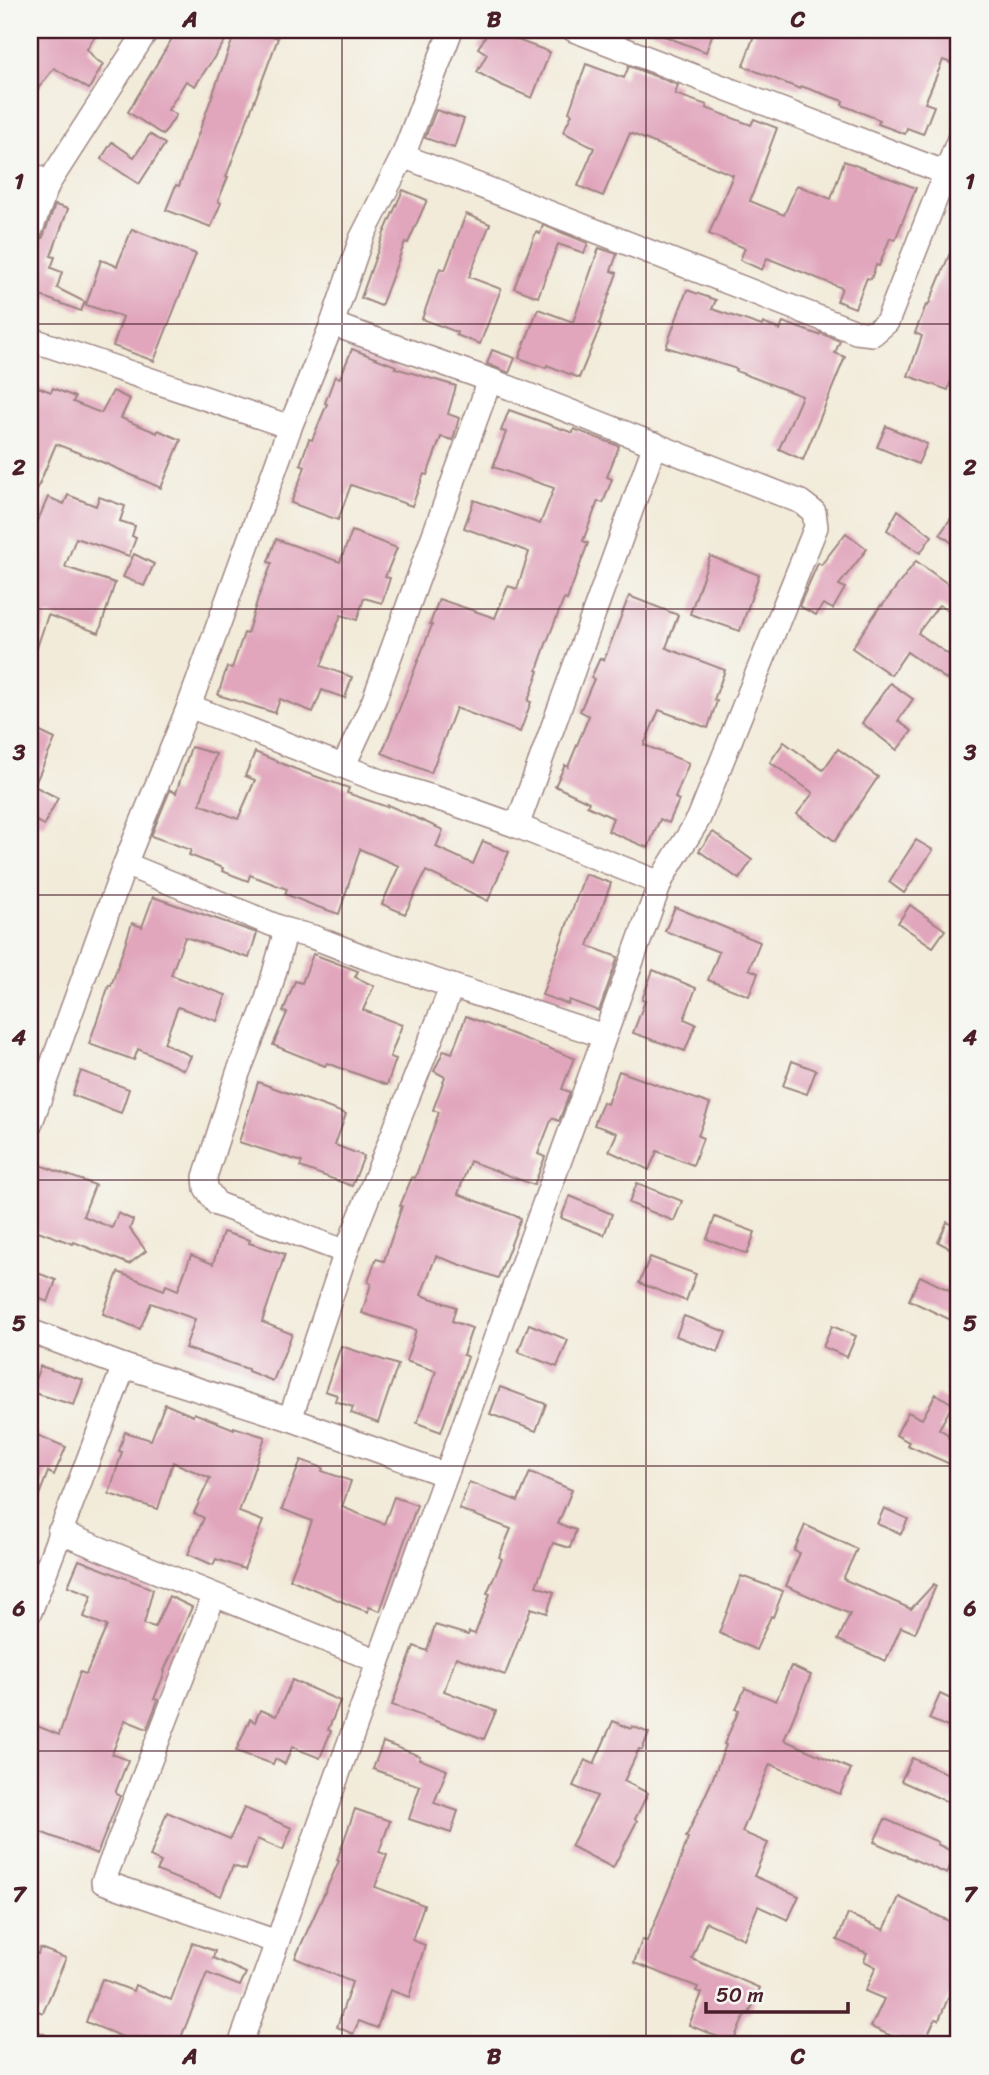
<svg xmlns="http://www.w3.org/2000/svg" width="989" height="2075" viewBox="0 0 989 2075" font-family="Sriracha,sans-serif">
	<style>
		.building { fill: #e1a5bc }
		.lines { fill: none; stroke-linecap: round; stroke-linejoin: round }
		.street-casing { stroke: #9e8582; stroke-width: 26 }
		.street { stroke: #fff; stroke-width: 23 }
		.grid { fill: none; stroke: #4a1f2b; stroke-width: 2; stroke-opacity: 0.55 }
		.neatline { fill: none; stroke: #4a1f2b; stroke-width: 2.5 }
		.grid-label { font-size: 23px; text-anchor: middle; font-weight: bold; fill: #4a1f2b }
	</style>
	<rect width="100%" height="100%" fill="#f6f6f2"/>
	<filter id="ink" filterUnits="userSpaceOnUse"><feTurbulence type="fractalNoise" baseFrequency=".0143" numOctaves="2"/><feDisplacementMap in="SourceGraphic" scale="14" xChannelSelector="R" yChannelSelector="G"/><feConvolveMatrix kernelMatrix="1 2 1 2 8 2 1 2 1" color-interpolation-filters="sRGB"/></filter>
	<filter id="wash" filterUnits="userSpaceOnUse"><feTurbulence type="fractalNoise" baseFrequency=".00686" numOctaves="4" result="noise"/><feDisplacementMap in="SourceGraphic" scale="28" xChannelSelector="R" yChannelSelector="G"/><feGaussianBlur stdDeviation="1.57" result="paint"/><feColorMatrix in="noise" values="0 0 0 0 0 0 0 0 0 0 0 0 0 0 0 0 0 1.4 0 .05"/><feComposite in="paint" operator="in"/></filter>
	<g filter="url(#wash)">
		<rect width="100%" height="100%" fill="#f2ebd9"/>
		<g id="blocks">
			<g class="building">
				<path d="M30,30h69l-12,19 8,10 8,5 -14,25 -35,-21 -24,31z"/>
				<path d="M177,30h32l16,11 -30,45 -9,-5 -18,29 8,5 -13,20 -35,-23z"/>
				<path d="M236,30h21l21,8 -52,139h2l-10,24 3,2 -10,24 -45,-17 10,-25 3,1 11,-29z"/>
				<path d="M490,30l60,22 -18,46 -31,-13 -24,-13 10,-18 -9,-6z"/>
				<path d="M652,30h62l-8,22 -55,-21z"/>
				<path d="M756,30h203v36l-16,-6 -18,43 9,3 -11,28 -16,-6 -2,6 -27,-10 2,-4 -38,-15 1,-4 -42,-15 -1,3 -57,-23z"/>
				<path d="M586,64l38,14 5,-12 49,19 -3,9 32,11 -1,3 45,17 3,-6 23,9 -27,73 34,14 13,-30 34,14 13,-38 72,27 -21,52 -5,-2 -11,28 -3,-1 -5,14 -4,-1 -12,30 -18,-7 5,-13 -75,-30 -5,12 -22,-10 5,-12 -36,-14 24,-59 -103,-42 -27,63 -25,-10 16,-38 -31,-16 9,-18 -3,-2z"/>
				<path d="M436,110l28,9 -10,29 -29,-10z"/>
				<path d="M150,134l15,10 -26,40 -38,-25 11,-17 22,15z"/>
				<path d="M403,190l24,10 -19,43 -3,-1 -24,64 -20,-8 23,-65z"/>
				<path d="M55,205l13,4 -17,47 4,1 -4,11 11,4 -5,16 28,14 -4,9 -51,-19v-28l7,-20 6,-7z"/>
				<path d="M466,214l24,10 -21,53 32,12 -21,55 -24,-9 1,-3 -35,-13 18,-51 5,2z"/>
				<path d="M543,225l45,18 -4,10 -26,-9 -20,53 -24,-9 22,-56 4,2z"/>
				<path d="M132,229l64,25 -42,107 -41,-15 10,-29 -37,-12 15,-45 16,6z"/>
				<path d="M958,234h1v123l-11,33 -40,-14 14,-40 -7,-3 11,-28 2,1z"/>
				<path d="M599,248l18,6 -6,17 6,2 -18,51 2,1 -22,53 -32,-13 -1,3 -27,-10 19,-49 35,13z"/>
				<path d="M687,290l29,10 -4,9 50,17 1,-3 17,7 3,-8 36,13 1,-2 20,8 -5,12 10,4 -42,103 -24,-11 23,-53 -66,-25 1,-2 -71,-22z"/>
				<path d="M352,349l44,17 -1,2 61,18 -8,28 11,4 -6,22 -12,-3 -14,38 -3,-1 -12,32 -61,-21 -13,35 -47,-17 14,-36 -5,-2 9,-26 3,1 15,-36 -2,-1 10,-27 5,2z"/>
				<path d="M492,350l23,8 -6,15 -22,-9z"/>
				<path d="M30,384l21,8 2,-4 22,9 -2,5 28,11 12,-22 17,8 -9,19 36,15 1,-3 23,10 -20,48 -59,-26 -46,-18 -26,62z"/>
				<path d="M509,410l64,23 1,-4 45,17 -12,31 5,2 -9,24 -5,-2 -15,40 5,2 -21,57 -3,-1 -18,45 -9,26 2,1 -11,30 3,1 -11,30 -64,-24 -25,65 -49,-20 50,-128 -2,-1 9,-25 56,19 13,-32 9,3 12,-37 -65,-24 10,-28 66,24 14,-36 -61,-21 13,-35 -5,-1z"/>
				<path d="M886,426l41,18 -9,20 -41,-17z"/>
				<path d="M68,495l28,11 3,-9 26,9 -5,15 15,5 -3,10 4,2 -7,18 -53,-18 -11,29 50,16 -16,50 -51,-18 -16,47 -2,-1v-122l18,-42 16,7z"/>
				<path d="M959,507v41l-19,-14z"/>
				<path d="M898,510l34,26 -12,17 -33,-23z"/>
				<path d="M352,531l45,17 -12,29 5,1 -8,25 -18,-5 -7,22 -16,-5 -20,51 31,11 -7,21 -23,-8 -9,22 -33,-13 -5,14 -57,-18 9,-28 5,1 12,-35 3,1 11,-36 14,-35 -4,-1 8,-23 64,23z"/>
				<path d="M846,533l21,16 -28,36 6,3 -12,21 -10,-5 -7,11 -17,-9 19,-43 3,2z"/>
				<path d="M134,554l20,10 -10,22 -21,-9z"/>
				<path d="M710,556l49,19 -19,56 -50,-17z"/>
				<path d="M916,561l43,31v25l-20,-12 -21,28 41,29v26l-52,-36 -16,23 -39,-27 29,-43 1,1z"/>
				<path d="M629,596l49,19 -12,33 59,22 -11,30 3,1 -9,27 -49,-18 -15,35 45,18 -14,35 4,2 -10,23 -9,-4 -12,29 -40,-17 5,-13 -26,-12 2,-4 -34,-16 10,-21 3,2 21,-51 -9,-5 14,-32 -3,-1 9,-20 4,2z"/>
				<path d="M890,683l23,16 -15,22 14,10 -15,19 -35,-27z"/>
				<path d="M30,727l25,12 -21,47 24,12 -14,27 -14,-7z"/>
				<path d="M784,742l39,28 15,-21 40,28 -43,64 -38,-27 16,-21 -43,-31z"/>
				<path d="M191,747l25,7 -16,50 38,15 17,-39 -10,-4 10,-24 40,17 54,19 -2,5 40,14 1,-2 55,25 -7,17 37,17 10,-23 26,11 -21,49 -62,-30 -21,43 -23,-10 17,-38 -39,-17 -21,65 -24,-8 -30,-12 2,-5 -37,-14 -2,6 -26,-10 1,-3 -34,-13 2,-5 -40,-14 19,-46 6,3z"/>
				<path d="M713,832l39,28 -13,19 -40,-28z"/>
				<path d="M916,840l17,10 -29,43 -15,-11z"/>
				<path d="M585,874l26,9 -23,63 30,11 -19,54 -30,-11 -1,4 -26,-9z"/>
				<path d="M153,897l104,36 -8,25 -64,-21 -14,38 55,20 -9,26 -39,-14 -14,36 27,13 -7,14 -46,-21 -4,11 -45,-16 20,-59 2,1 21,-63 10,4z"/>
				<path d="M910,905l35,25 -12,17 -35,-24z"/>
				<path d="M675,907l85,35 -11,27 9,4 -9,23 -41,-16 11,-28 -54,-21z"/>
				<path d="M313,954l45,17 -3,6 19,9 -11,24 39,15 -12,32 6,2 -9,26 -60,-22 -2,3 -52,-21 14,-32 -4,-1 12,-31 7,2z"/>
				<path d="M653,970l43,18 -12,31 12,5 -11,27 -52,-18 12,-32 -3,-1z"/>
				<path d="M466,1016l108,42 -12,31 8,3 -11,29 -7,-3 -14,36 7,3 -11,28 -64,-24 -12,33 63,24 -23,60 -62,-22 -15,39 35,12 -4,14 20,7 -9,27 5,2 -27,75 -24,-9 19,-52 -30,-10 10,-31 -54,-17 9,-29 -3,-2 8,-23 8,2 18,-55h-2l12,-29 3,1 24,-66 -6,-2 12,-33 -11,-6 10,-21 8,3z"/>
				<path d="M792,1061l24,9 -9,24 -24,-8z"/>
				<path d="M81,1071l48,18 -8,24 -49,-18z"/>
				<path d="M619,1071l91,33 -12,32 5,2 -10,27 -36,-14 -8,19 -40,-19 8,-18 -23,-8 9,-23 4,2z"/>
				<path d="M258,1082l88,32 -11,31 29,11 -12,30 -52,-19 2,-5 -63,-20z"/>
				<path d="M40,1165l55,20 -12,31 29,12 6,-15 15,7 -3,9 16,22 -17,13 -55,-22 -1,2 -43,-16v-24l4,-13 -3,-1z"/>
				<path d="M637,1183l45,18 -8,20 -45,-18z"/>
				<path d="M570,1196l42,18 -8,21 -43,-17z"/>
				<path d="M715,1217l40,15 -8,22 -40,-15z"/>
				<path d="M947,1222l12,6v25l-21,-11z"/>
				<path d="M223,1232l27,8 -1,3 36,11 -23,68 30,12 -19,47 -25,-10v-2l-63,-21 10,-29 -44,-16 -11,26 -37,-15 15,-42 46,18 2,-5 12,5 13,-35 22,9z"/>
				<path d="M650,1257l46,17 -10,27 -47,-18z"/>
				<path d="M30,1270l26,10 -8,22 -18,-7z"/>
				<path d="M920,1276l39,19v29l-50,-24z"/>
				<path d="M684,1316l42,16 -8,20 -42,-16z"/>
				<path d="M529,1324l39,16 -11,27 -39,-15z"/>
				<path d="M832,1326l24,10 -9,21 -24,-10z"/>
				<path d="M341,1346l57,19 -20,58 -27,-10 2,-6 -18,-6 2,-6 -12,-4z"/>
				<path d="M40,1366l43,14 -9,25 -43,-13z"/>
				<path d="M500,1387l46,17 -10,27 -46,-17z"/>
				<path d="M936,1394l17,10 -14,25 10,6 -1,2 11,6v25l-52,-23 2,-3 -13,-7 12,-23 14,7z"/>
				<path d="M165,1404l28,12 1,-3 40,16v-2l31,10 -26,75 24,9 -19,48 -28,-10 -3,6 -25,-11 16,-36 -10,-5 16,-35 -37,-16 -15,47 -49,-15 13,-42 -3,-1 6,-19 26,8z"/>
				<path d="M30,1432l36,15 -12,28 -6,-3 -17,44z"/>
				<path d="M301,1460l22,8 -1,3 29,10 -9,26 42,17 10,-27 23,8 -37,106 -11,-4 -1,5 -16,-6 -62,-27 22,-58 -30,-12z"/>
				<path d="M530,1472l42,18 -14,34 18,6 -6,18 -17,-5 -17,43 18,6 -7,21 -16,-5 -26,67 -49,-18 -12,34 52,20 -12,28 -92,-34 22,-59 13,5 8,-26 33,10 1,-3 6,2 15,-40 -3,-1 15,-34 -3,-2 12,-28 -52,-20 10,-27 49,19z"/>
				<path d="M884,1508l24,11 -7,15 -24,-10z"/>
				<path d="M805,1525l52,24 -14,30 68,30 23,-25 2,2 -21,47 -14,-6 -15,34 -48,-21 12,-26 -64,-28 14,-33 -6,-2z"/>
				<path d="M79,1560l74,29 -9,35 11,3 14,-31 23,11 -28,64 1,1 -11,27 4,1 -11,29 -22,-9 -13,34 16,6 -12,31v3l4,2 -23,58 -67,-26v-105l29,12 21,-63 6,2 21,-48 -23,-9 8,-22 -24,-9z"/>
				<path d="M741,1576l42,15 -10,26 -2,-1 -15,34 -37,-17z"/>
				<path d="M791,1666l20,9 -27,65 67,29 -11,25 -70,-30 -28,68 26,11 -14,33 45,20 -11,24 -30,-14 -14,33 -38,-17 -14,37 68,29 -11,26 -3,-1 -14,30 -43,-18 13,-32 -6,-2 2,-4 -64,-24 8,-23 5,1 29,-69 12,-34 -2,-1 24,-52 16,-40 -2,-1 15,-34 -3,-1 9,-21 31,13z"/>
				<path d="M292,1680l48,21 -12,29 3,1 -11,27 -28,-11 -7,17 -10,-5 -2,5 -37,-13 14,-32 5,3 5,-12 16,6z"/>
				<path d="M940,1694l19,9v29l-30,-13z"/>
				<path d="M613,1721l18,8 1,-3 17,7 -7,17 -3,-1 -15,32 24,12 -13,26 2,2 -24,47 -42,-22 26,-50 -24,-10 12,-26 9,4z"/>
				<path d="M383,1742l37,14 -1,3 28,11 -13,33 24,8 -7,22 -42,-14 11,-33 -47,-17z"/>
				<path d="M912,1758l47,21v9l-7,16 -51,-23z"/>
				<path d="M244,1808l48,20 -9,22 -26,-11 -11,31 -13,-4 -12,30 -64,-25 4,-9 -11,-5 17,-45 63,27z"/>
				<path d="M355,1809l35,12 -11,31 8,3 -12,32 49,18 -12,35 13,5 -16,52 -19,-7 -13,38 -18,-7 -6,13 -16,-7 15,-45 -57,-24 44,-97 -2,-1z"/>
				<path d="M885,1819l53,23 -1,2 18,9 -8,21 -73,-32z"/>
				<path d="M899,1897l60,29v25l-4,10 4,3v8l-20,48 -4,-1 -12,26h-11l-41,-18 13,-28 -19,-8 11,-24 -12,-6 3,-8 -30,-13 11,-26 36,16z"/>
				<path d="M192,1943l23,8 -2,7 33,15 -6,13 -33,-13 -29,72h-36l-56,-23 16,-43 31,12 2,-6 36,15z"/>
				<path d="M40,1948l26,10 -23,55 -13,-5v-58l8,4z"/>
			</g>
		</g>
	</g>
	<g filter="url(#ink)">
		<use href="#blocks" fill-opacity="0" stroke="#9e8582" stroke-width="2"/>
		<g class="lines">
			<defs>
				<g id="street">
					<path d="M451,30l-48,126 -42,83 -29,85 -42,103 -101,279 194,76 72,22 62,22 143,57"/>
					<path d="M574,30l372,143"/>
					<path d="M403,156l453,176 17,2 14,-12 72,-183"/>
					<path d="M30,173l18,11"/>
					<path d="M30,232l18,-48 99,-154"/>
					<path d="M332,324l158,56 -116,320 -30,65"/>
					<path d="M30,339l260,88"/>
					<path d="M517,826l138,-382"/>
					<path d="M125,864l161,66 27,7 57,22 234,77"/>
					<path d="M286,930l-20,73 -28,70 -33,104 1,11 11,16 129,48"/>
					<path d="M30,1125l95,-261 64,-158"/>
					<path d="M30,1331l94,35 166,53 156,56"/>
					<path d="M290,1419l56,-167 106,-266"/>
					<path d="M59,1532l319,129"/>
					<path d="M214,1595l-111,287 174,60"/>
					<path d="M30,1612l94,-246"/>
					<path d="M30,2041l9,4"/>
					<path d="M240,2045l420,-1162c11,-23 27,-43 39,-65l117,-291 -2,-15 -13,-10 -311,-122"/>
				</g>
			</defs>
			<use href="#street" class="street-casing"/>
			<use href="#street" class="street"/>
		</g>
	</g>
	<path class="grid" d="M342,30v2015M646,30v2015M30,324h929M30,609h929M30,895h929M30,1180h929M30,1466h929M30,1751h929"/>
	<rect width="989" height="2075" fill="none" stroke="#f6f6f2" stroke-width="77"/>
	<path d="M706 2002v10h142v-10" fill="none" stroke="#4a1f2b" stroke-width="3.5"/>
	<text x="716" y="2002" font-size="21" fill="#4a1f2b" stroke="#f6f6f2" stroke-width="5" paint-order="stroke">50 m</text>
	<rect x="38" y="38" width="912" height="1998" class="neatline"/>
	<g class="grid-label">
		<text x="190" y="27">A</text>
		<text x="494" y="27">B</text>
		<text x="798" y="27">C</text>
		<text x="19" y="189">1</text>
		<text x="970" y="189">1</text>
		<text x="19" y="475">2</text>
		<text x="970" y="475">2</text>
		<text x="19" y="760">3</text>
		<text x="970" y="760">3</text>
		<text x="19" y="1045">4</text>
		<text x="970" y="1045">4</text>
		<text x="19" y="1331">5</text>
		<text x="970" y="1331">5</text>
		<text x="19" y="1616">6</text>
		<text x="970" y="1616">6</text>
		<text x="19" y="1902">7</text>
		<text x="970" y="1902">7</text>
		<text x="190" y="2064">A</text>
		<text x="494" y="2064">B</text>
		<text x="798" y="2064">C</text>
	</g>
</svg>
